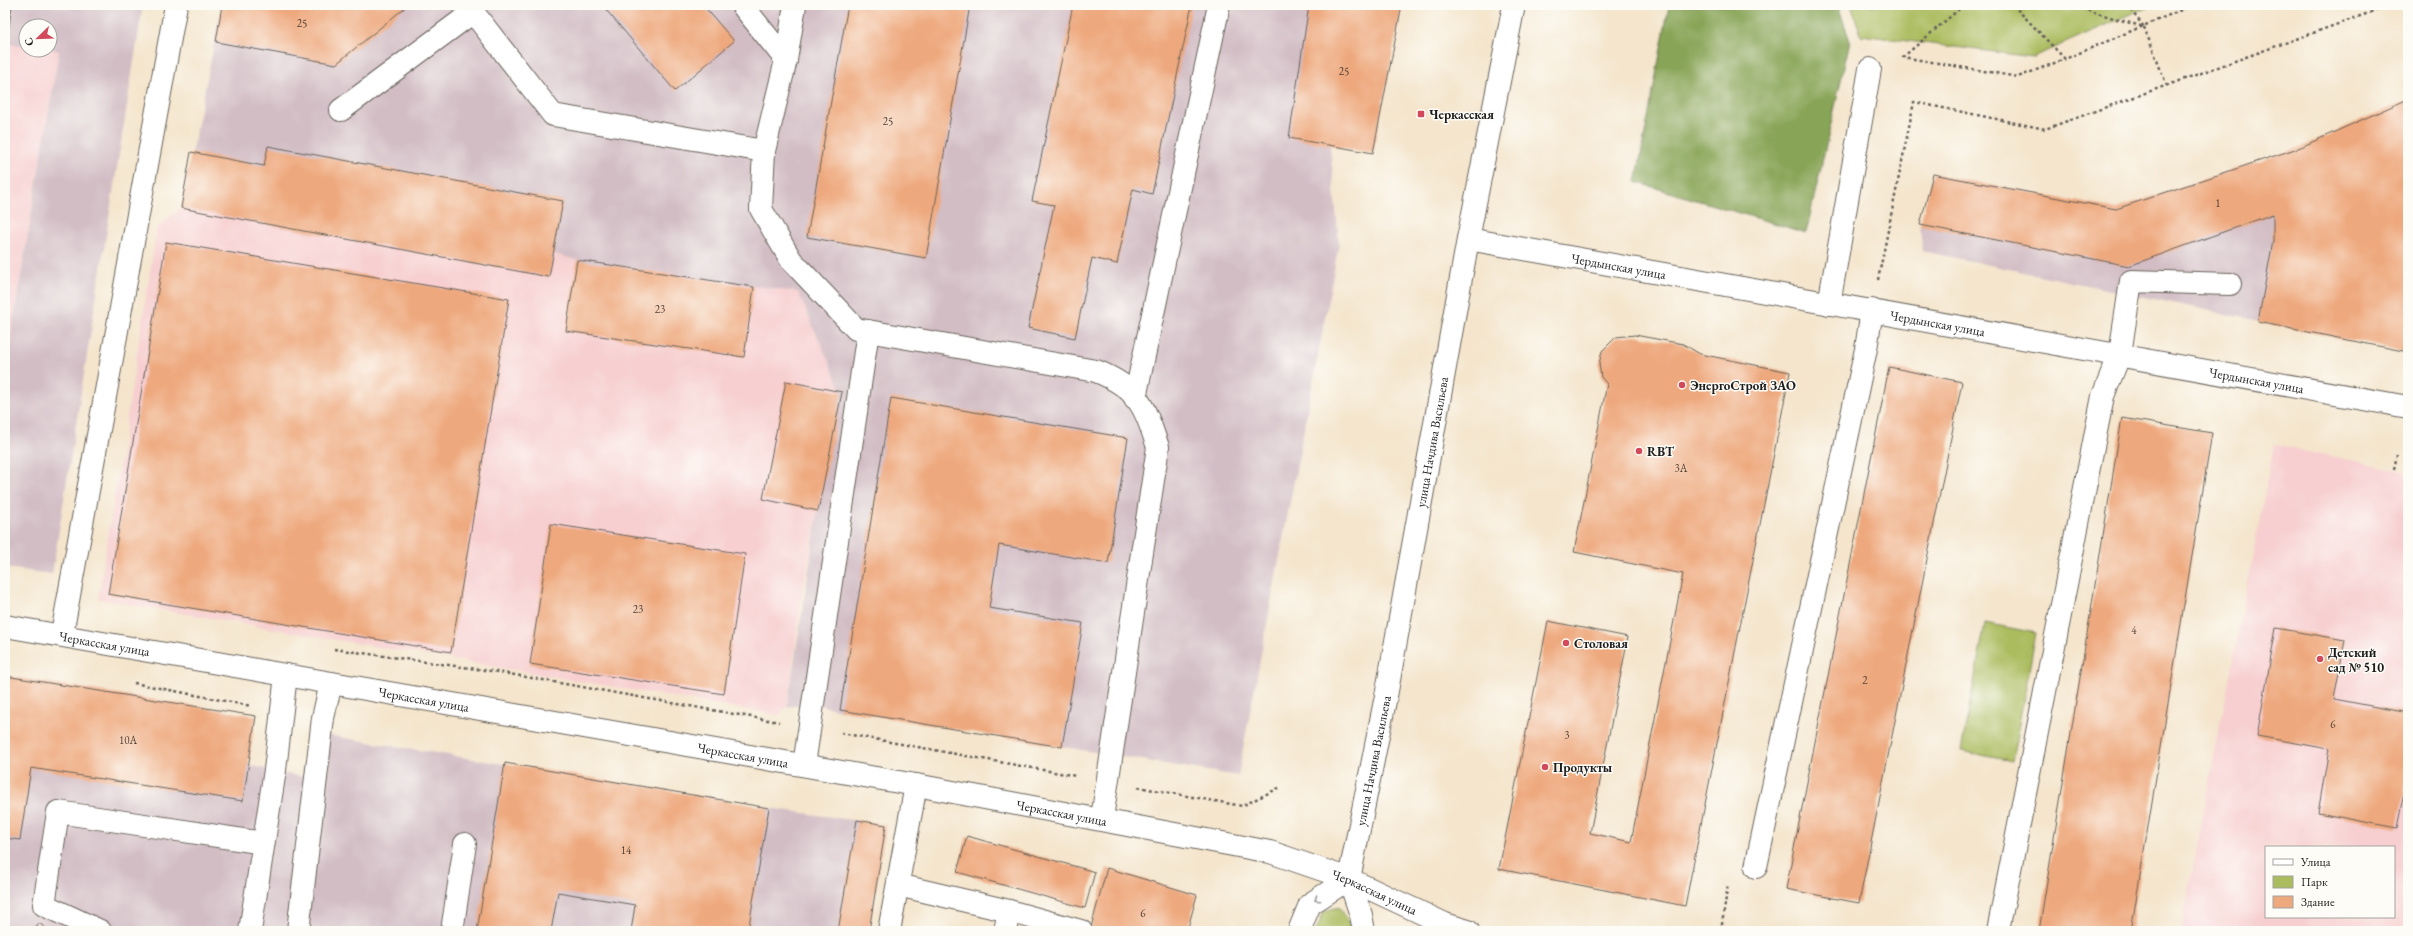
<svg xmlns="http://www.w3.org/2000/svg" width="2413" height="936" viewBox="0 0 2413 936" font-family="'EB Garamond',serif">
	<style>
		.built { fill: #f7cfd0; fill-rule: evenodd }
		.industrial { fill: #d2bdc5 }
		.green { fill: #abbc5f; stroke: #646c3e }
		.forest { fill: #88a456; stroke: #526039 }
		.building { fill: #eea87d }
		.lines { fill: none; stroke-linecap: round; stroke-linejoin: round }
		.minor-casing { stroke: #68625a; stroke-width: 24 }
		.path { stroke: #68625a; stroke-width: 2.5; stroke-dasharray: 3 3; stroke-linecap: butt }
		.minor { stroke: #fff; stroke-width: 22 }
		.oneway { stroke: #999 }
		.poi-dot { fill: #d1495b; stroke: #fdfcf7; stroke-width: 1.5 }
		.labels { text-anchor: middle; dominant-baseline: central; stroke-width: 3; stroke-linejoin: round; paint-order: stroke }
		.number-label { font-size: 11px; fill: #503f34 }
		.poi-label { font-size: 13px; font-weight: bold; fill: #1c1c1c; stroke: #fdfcf7; text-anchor: start }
		.street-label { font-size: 13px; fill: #1c1c1c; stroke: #fdfcf7 }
	</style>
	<rect width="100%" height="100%" fill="#fdfcf7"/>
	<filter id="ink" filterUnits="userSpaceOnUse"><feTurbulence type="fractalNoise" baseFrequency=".025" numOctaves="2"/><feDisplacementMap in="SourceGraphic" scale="8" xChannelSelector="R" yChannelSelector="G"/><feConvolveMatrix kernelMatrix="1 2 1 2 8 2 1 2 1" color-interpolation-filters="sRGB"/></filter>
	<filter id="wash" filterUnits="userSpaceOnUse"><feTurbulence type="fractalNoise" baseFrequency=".012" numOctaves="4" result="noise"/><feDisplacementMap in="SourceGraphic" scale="16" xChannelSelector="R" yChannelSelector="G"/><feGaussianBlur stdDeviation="0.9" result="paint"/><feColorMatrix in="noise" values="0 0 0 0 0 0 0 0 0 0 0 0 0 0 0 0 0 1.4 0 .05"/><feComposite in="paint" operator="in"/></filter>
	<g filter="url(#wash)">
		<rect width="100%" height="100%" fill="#f4e5cc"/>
		<g class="built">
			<path d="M5,5h7l-6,39 20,2v4h33l-54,320z"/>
			<path d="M181,208l368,69 4,-23 24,6 221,32 44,100 -40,202 -15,113 -9,8 -680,-116 59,-371z"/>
			<path d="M2274,444l134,28v459h-227zM2266,847h128v70h-128z"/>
		</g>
		<g class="industrial">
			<path d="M12,5h131l-91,569 -47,-6v-198l54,-319 -9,-2v-23h-24v20l-20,-2z"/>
			<path d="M222,5h1180l-29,148 -43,-8 9,99 -101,532 -398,-66 -29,-7 -24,4 31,-196 24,-119 -44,-100 -221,-32 -23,-6 -5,23 -368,-69z"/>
			<path d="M2301,147l107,205 -486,-101 -2,-26 13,-51 183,35z"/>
			<path d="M5,676l251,40 -8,49 54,12 6,-45 461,76 117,17 -17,106h-864z"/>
		</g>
		<g class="green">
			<path d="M1851,5h301l-119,52 -172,-22z"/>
			<path d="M1985,623l51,10 -24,128 -51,-10z"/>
			<path d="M1339,907l14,22 -1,2h-36l8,-20z"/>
		</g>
		<path class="forest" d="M1669,5h169l12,36 -44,192 -170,-51z"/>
		<g id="blocks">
			<g class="building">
				<path d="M5,5h7l-6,40h-1z"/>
				<path d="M222,5h186l-72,59 -120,-22z"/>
				<path d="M602,5h101l31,36 -59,50z"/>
				<path d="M848,5h122l-44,253 -119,-21z"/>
				<path d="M1073,5h119l-40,189 -19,-5 -16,75 -25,-6 -17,80 -47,-10 26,-123 -22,-4z"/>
				<path d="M1309,5h93l-29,148 -84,-15z"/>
				<path d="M2408,99v253l-150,-30 15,-81v-27l-144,52 -209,-41 13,-51 183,35 185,-62z"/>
				<path d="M268,146l295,55 -14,76 -368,-69 10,-56 73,14z"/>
				<path d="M166,242l343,57 -58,353 -343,-58z"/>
				<path d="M577,260l177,27 -10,70 -178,-26z"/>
				<path d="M1635,335l48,9 17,10 90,18 -105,534 -186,-37 49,-248 80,16 -38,196 41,9 52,-268 -109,-22 33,-168 -6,-7 -2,-13 3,-13 14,-14z"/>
				<path d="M1889,367l73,15 -103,521 -73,-14z"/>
				<path d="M786,381l56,11 -24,119 -55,-12z"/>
				<path d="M891,398l237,40 -20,125 -109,-18 -10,63 94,15 -21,124 -222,-37z"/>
				<path d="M2122,418l90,15 -81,498h-92z"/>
				<path d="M551,524l194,30 -21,140 -194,-30z"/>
				<path d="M2276,628l69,12 -11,59 74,14v60l-11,55 -79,-15 11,-64 -72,-13z"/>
				<path d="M5,676l251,40 -13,85 -212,-33 -11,72 -15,-2z"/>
				<path d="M505,763l264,45 -21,123h-117l4,-26 -77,-13 -7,39h-74z"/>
				<path d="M857,820l29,5 -17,106h-31z"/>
				<path d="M967,836l128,36 -10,36 -128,-36z"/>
				<path d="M1107,868l90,27 -10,36h-97z"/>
				<path d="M39,923l11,8h-16z"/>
			</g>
		</g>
	</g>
	<g filter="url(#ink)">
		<use href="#blocks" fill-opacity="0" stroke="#68625a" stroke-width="1"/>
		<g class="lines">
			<defs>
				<g id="minor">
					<path d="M742,5l44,55"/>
					<path d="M795,5l-9,55 -22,91 -3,58 30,51 65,69 240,42c43,17 48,35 62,76l-56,371"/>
					<path d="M341,110l132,-98 80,103 211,36"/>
					<path id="s1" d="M1468,239l940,168"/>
					<path d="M1829,304l41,-235"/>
					<path d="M1135,398l84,-393"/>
					<path id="s2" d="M5,626l911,159 354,67 79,27 96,45 23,7"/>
					<path d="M62,634l114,-629"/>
					<path d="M804,765l64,-434"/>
					<path d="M1756,867l110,-518 6,-39"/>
					<path d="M898,885l111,26 -4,20"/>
					<path d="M1009,911l72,20"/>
					<path d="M100,931l-56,-26 14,-93 205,31"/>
					<path d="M250,931l25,-161 11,-95"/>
					<path d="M298,931l25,-213 8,-35"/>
					<path d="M452,931l13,-87"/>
					<path d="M889,931l27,-146"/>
					<path d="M1299,931l11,-27 39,-25"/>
					<path id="s3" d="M1364,931l-3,-16 -12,-36 38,-188 81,-452 46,-234"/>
					<path d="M1998,931l105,-535 17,-42 11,-73 99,3"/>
				</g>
			</defs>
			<use href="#minor" class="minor-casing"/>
			<g class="path">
				<path d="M1964,5l-61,52 115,20 47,-18"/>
				<path d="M2013,5l52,54 128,-54"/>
				<path d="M2070,5l74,22 -17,-22"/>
				<path d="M2144,27l23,59"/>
				<path d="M1878,280l36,-178 131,27 346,-124"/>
				<path d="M2394,469l3,-14"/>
				<path d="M334,649l164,23 281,50"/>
				<path d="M134,683l117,23"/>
				<path d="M841,733l235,43"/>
				<path d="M1138,787l104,19 39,-19"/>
				<path d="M1721,931l7,-47"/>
			</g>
			<use href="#minor" class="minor"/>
		</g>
		<defs><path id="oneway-chevron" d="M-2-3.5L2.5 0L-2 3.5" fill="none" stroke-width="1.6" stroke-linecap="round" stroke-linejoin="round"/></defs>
		<use class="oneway" href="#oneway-chevron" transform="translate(1317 899) rotate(146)"/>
	</g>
	<g class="poi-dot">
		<rect x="1417" y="110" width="8" height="8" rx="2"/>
		<circle cx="1682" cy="385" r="4"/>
		<circle cx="1639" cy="451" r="4"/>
		<circle cx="1566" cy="643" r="4"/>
		<circle cx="2320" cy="659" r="4"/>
		<circle cx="1545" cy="767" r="4"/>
	</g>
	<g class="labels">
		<g class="number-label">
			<text x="302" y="23">25</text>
			<text x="1344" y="71">25</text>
			<text x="888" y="121">25</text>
			<text x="2218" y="203">1</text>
			<text x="660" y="309">23</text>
			<text x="1681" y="468">3А</text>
			<text x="638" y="609">23</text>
			<text x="2134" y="630">4</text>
			<text x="1865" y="680">2</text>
			<text x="2333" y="724">6</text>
			<text x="1567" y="735">3</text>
			<text x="128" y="740">10А</text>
			<text x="626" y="850">14</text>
			<text x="1143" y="913">6</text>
		</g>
		<g class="poi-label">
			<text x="1429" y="114">Черкасская</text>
			<text x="1690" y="385">ЭнергоСтрой ЗАО</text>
			<text x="1647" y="451">RBT</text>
			<text x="1574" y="643">Столовая</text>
			<text x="2328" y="652">Детский<tspan x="2328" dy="15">сад № 510</tspan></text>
			<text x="1553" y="767">Продукты</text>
		</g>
		<g class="street-label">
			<text stroke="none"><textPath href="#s1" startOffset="153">Чердынская улица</textPath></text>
			<text stroke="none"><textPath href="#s1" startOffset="477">Чердынская улица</textPath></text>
			<text stroke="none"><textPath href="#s1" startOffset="801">Чердынская улица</textPath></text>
			<text stroke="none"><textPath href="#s3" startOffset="499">улица Начдива Васильева</textPath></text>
			<text stroke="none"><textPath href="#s2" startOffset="101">Черкасская улица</textPath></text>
			<text stroke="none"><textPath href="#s2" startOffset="425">Черкасская улица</textPath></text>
			<text stroke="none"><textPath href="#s2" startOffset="749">Черкасская улица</textPath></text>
			<text stroke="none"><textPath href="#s3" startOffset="175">улица Начдива Васильева</textPath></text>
			<text stroke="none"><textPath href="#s2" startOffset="1073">Черкасская улица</textPath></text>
			<text stroke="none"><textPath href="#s2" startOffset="1397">Черкасская улица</textPath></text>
		</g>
	</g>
	<rect width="2413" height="936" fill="none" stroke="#fdfcf7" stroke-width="20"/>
	<rect x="2265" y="846" width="130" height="72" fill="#fdfcf7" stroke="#a3a29f"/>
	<rect x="2273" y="859" width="20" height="6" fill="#ffffff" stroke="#a3a29f"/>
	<text x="2301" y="866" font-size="12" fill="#1c1c1c">Улица</text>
	<rect x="2273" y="876" width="20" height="12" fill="#abbc5f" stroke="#a3a29f"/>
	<text x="2301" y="886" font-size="12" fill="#1c1c1c">Парк</text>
	<rect x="2273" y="896" width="20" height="12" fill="#eea87d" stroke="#a3a29f"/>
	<text x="2301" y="906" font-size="12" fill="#1c1c1c">Здание</text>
	<g transform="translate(38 38) rotate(247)"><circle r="19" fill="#fdfcf7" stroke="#a3a29f"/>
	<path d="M0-3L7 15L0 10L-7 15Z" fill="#d1495b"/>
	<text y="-6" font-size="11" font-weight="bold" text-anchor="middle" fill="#1c1c1c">С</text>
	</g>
</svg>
